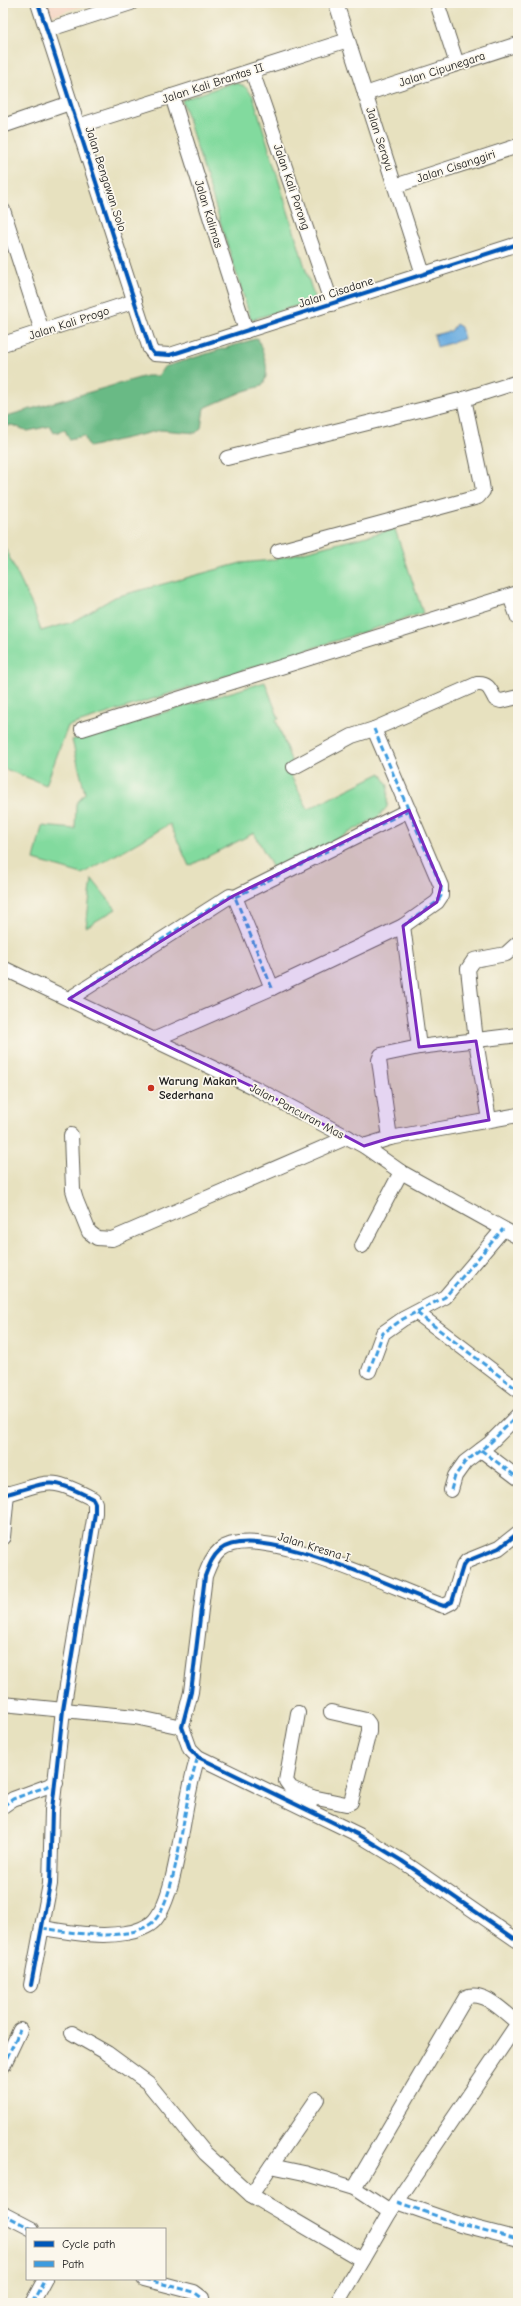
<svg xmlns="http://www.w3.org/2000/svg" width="521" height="2306" viewBox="0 0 521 2306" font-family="'Comic Neue',sans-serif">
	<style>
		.built { fill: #f5d3c1 }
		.green { fill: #82da9e; stroke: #4f7b5d }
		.forest { fill: #69ba85; stroke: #426b50 }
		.water { fill: #6cade0; stroke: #44647e }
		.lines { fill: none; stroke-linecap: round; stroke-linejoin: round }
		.minor-casing { stroke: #636155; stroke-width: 16 }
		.minor { stroke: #fff; stroke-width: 14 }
		.quiet { stroke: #3c9bdf; stroke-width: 3; stroke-dasharray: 6 3; stroke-linecap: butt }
		.cycleway-casing { stroke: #fbf7ec; stroke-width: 6 }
		.cycleway { stroke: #0057b8; stroke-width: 4 }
		.marked { fill: #7b2cbf; fill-opacity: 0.2; stroke: #7b2cbf; stroke-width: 3; stroke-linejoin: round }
		.poi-dot { fill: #c8321e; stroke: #fbf7ec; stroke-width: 1.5 }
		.labels { text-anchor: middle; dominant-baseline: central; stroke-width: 3.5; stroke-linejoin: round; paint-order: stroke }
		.street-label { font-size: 12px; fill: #1c1c1c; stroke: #fbf7ec }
		.poi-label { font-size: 12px; font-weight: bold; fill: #1c1c1c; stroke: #fbf7ec; text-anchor: start }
	</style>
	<rect width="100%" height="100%" fill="#fbf7ec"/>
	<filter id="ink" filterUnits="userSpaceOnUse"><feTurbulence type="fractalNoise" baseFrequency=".025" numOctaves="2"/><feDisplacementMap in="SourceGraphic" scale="8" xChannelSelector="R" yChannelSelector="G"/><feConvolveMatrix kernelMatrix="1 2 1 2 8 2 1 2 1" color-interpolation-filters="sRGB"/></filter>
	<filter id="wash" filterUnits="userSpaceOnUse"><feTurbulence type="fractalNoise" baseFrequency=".012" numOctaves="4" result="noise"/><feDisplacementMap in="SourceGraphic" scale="16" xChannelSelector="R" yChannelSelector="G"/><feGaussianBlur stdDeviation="0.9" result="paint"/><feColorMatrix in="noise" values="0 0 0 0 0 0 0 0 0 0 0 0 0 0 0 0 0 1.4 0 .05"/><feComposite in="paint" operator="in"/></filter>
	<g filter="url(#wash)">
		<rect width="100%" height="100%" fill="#e7e1bf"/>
		<path class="built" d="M46,3h46l-42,13z"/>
		<g class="green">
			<path d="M232,83c11,0 15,5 21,13l62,204 -64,20 -69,-220z"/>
			<path d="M395,529l28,84 -355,113 -22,59 -43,-17v-224l30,63 8,24 31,-9 43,-25 126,-34 31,-3z"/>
			<path d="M265,682l14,37 -3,1 19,51 -5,3 18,35 73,-36 7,13 -1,21 -9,10 -103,55 -21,-39 -65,33 -19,-42 -88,50 -48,-14 8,-34 33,3 1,-25 9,-11 -13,-53z"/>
			<path d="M92,879l24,30 -30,18z"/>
		</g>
		<path class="forest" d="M258,338c5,17 14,32 4,48l-18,5 -40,17 -3,20 -5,5 -35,-3 -72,17 -5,-11 -15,3 -4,-9 -11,3 -4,-7 -22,5 -16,-6 -9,2v-10l143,-41h12l6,-9z"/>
		<path class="water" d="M456,324l5,3 3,12 -27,8 -3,-12 17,-4z"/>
	</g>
	<g filter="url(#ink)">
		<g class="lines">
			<defs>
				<g id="minor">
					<path d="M38,3l112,346 4,5 16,1 348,-111"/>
					<path d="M336,3l87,271"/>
					<path d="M437,3l20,61"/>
					<path d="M47,30l84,-27"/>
					<path d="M252,71l80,233"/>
					<path d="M365,94l153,-50"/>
					<path d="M172,96l74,235"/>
					<path d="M3,126l67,-23"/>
					<path d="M78,126l270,-86"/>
					<path d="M395,186l123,-40"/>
					<path d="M3,210l39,121"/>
					<path d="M3,344l132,-43"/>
					<path d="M227,458l237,-59 54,-17"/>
					<path d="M278,551l200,-54 5,-6 -1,-7 -18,-85"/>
					<path d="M510,596l8,22"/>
					<path d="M82,729l436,-136"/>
					<path d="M374,729l67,157v10l-4,6 -34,24"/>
					<path d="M294,767l58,-31 22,-7 103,-45c11,-1 13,5 18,15l6,2 17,-4"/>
					<path d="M235,897l174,-87"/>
					<path d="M3,968l252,120 109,58 37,26 117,65"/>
					<path d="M69,999l161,-103 5,1 37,91"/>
					<path d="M153,1040l119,-52 131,-62 16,121"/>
					<path d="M489,1120l-13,-79 -8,-72 6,-9 32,-6 12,-11"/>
					<path d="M71,1135l2,55 3,10 13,32 8,6 15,1 236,-102"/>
					<path d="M390,1138l-11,-78 2,-5 38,-8 99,-12"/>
					<path d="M364,1146l26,-8 128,-23"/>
					<path d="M362,1246l39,-74"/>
					<path d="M417,1313l101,77"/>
					<path d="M369,1371l14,-38 20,-14 42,-22 58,-68"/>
					<path d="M481,1450l37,28"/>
					<path d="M451,1490l4,-14 10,-14 25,-19 28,-28"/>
					<path d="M3,1495c46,-12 45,-20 90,4l2,4v10l-32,197 -11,100 -2,74 -19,101"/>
					<path d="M518,1533l-19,15 -32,13 -4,5 -11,36 -8,4c-43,-14 -187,-87 -224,-56 -8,7 -11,16 -15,26l-14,116 -9,35 8,22 8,8 161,78 43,26 116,80"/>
					<path d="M3,1537l4,-44"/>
					<path d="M3,1704l132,13 47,10"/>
					<path d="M298,1713l-12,68 5,7 21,9"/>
					<path d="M3,1806l10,-7 43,-16"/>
					<path d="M308,1810l4,-13 34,7 5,-2 18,-70v-8l-3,-4 -35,-8"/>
					<path d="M42,1928c27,4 57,10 84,5 9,-1 22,-6 28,-12 25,-27 29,-124 44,-164"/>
					<path d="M72,2033l35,20 41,30 57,70 46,42 111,65"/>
					<path d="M3,2066l17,-36"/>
					<path d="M271,2166l46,-67"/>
					<path d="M354,2188l112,-191c17,-8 39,16 52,26"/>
					<path d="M251,2195l20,-29 33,7 50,15 36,24"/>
					<path d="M397,2202l63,22 58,15"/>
					<path d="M3,2214l29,15"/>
					<path d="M144,2279l50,13 8,6 1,5"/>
					<path d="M32,2303l13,-24"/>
					<path d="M337,2303l53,-91 128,-189"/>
				</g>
			</defs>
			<use href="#minor" class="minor-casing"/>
			<use href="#minor" class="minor"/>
			<g class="quiet">
				<path d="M374,729l67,157v10l-4,6 -34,24"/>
				<path d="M235,897l174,-87"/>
				<path d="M69,999l161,-103 5,1 37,91"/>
				<path d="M417,1313l101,77"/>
				<path d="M369,1371l14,-38 20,-14 42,-22 58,-68"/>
				<path d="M481,1450l37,28"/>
				<path d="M451,1490l4,-14 10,-14 25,-19 28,-28"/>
				<path d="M3,1537l4,-44"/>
				<path d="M3,1806l10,-7 43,-16"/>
				<path d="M42,1928c27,4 57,10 84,5 9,-1 22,-6 28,-12 25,-27 29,-124 44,-164"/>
				<path d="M3,2066l17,-36"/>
				<path d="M397,2202l63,22 58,15"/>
				<path d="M3,2214l29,15"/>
				<path d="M144,2279l50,13 8,6 1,5"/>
				<path d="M32,2303l13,-24"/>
			</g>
			<defs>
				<g id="cycleway">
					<path d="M38,3l112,346 4,5 16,1 348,-111"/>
					<path d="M3,1495c46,-12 45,-20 90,4l2,4v10l-32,197 -11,100 -2,74 -19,101"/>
					<path d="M518,1533l-19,15 -32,13 -4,5 -11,36 -8,4c-43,-14 -187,-87 -224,-56 -8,7 -11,16 -15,26l-14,116 -9,35 8,22 8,8 161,78 43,26 116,80"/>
				</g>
			</defs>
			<use href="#cycleway" class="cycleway-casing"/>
			<use href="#cycleway" class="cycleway"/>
		</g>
	</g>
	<path class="marked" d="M409,810l32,76 -4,16 -34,24 16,121 57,-6 13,79 -99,18 -26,8 -109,-58 -186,-89 164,-103z"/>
	<circle class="poi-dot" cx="151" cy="1088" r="4"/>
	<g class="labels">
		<g class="street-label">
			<text transform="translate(442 69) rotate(-18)">Jalan Cipunegara</text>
			<text transform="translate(213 83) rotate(-18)">Jalan Kali Brantas II</text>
			<text transform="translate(380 139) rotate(72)">Jalan Serayu</text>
			<text transform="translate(456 166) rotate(-18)">Jalan Cisanggiri</text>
			<text transform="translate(106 179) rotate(72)">Jalan Bengawan Solo</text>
			<text transform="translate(292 187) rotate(71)">Jalan Kali Porong</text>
			<text transform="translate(209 214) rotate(73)">Jalan Kalimas</text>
			<text transform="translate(336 292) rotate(-18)">Jalan Cisadane</text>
			<text transform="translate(69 323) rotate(-18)">Jalan Kali Progo</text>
			<text transform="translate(297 1111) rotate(28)">Jalan Pancuran Mas</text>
			<text transform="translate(314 1547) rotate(17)">Jalan Kresna I</text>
		</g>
		<g class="poi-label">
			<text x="159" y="1081">Warung Makan<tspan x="159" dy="14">Sederhana</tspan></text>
		</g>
	</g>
	<rect width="521" height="2306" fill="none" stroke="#fbf7ec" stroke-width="16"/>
	<rect x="26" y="2228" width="140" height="52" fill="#fbf7ec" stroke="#a29f99"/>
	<rect x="34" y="2241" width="20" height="6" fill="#0057b8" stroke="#a29f99"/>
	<text x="62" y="2248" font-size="12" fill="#1c1c1c">Cycle path</text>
	<rect x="34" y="2261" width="20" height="6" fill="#3c9bdf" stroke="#a29f99"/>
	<text x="62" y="2268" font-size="12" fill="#1c1c1c">Path</text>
</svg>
